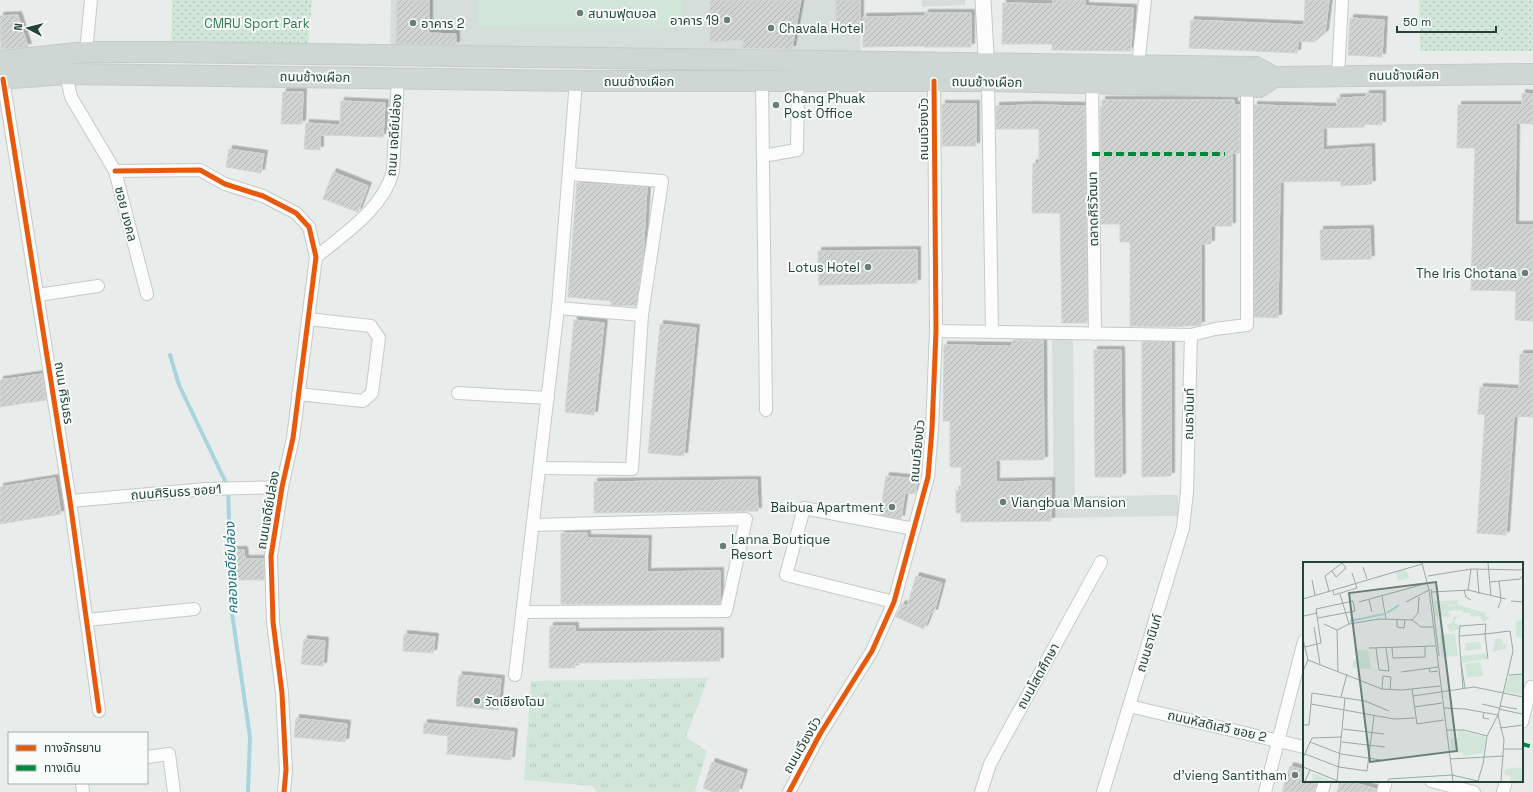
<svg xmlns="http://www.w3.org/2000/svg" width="1533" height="792" viewBox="0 0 1533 792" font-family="'Space Grotesk','Noto Sans Thai',sans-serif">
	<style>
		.built { fill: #d6dedb }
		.grass { fill: url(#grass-tufts) }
		.park { fill: url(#park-dots) }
		.pitch { fill: #d1e6d8 }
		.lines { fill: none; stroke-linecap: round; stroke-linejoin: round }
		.stream { stroke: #a9d4db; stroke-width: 4 }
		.building { fill: url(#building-hatch); stroke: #d1d6d4; filter: url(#shadow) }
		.minor-casing { stroke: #c5cac8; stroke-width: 14 }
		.tertiary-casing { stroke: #c5cac8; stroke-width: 17 }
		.primary-casing { stroke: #c3ccc9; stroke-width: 22 }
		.minor { stroke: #fcfcfc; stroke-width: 12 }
		.tertiary { stroke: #fcfcfc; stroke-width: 15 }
		.primary { stroke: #cfd7d5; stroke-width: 20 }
		.quiet { stroke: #00873e; stroke-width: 4; stroke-dasharray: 8 4; stroke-linecap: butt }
		.cycleway-casing { stroke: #f7fbf9; stroke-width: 8 }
		.cycleway { stroke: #e8590c; stroke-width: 5 }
		.poi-dot { fill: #697e78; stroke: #f7fbf9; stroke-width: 1.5 }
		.labels { text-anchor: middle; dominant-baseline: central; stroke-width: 4; stroke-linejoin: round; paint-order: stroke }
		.poi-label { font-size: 13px; fill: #24423a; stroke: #f7fbf9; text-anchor: start }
		.park-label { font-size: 13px; fill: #2d7a4b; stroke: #f7fbf9 }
		.street-label { font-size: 13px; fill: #24423a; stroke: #f7fbf9 }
		.water-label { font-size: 14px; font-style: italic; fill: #1c6f80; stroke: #f7fbf9 }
		.inset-river { fill: none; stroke: #a9d4db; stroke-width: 2 }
		.inset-road { fill: none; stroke: #9aa9a4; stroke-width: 1 }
		.view { fill: #697e78; fill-opacity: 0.15; stroke: #697e78; stroke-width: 2 }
		.inset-edge { fill: none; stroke: #24423a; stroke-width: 2 }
	</style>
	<defs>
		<pattern id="grass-tufts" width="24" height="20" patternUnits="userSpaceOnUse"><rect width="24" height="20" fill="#d1e6d8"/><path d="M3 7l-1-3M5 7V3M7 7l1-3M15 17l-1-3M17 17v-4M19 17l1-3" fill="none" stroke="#b3c6ba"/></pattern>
		<pattern id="park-dots" width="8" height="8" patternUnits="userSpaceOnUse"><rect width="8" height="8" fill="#d1e6d8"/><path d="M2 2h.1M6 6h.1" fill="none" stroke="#b3c6ba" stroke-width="1.8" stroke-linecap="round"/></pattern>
		<pattern id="building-hatch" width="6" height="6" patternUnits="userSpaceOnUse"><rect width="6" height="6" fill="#cfd4d2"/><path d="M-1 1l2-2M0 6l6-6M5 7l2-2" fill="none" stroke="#b2b7b5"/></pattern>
		<filter id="shadow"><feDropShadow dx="3.5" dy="-3.5" stdDeviation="0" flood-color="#0004"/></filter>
	</defs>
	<rect width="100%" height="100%" fill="#e8edeb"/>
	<g class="built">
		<path d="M391,0h361l-12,57 -350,-7z"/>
		<path d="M801,0h58l2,58 -71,-1z"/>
		<path d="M922,0h43v5l-43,2z"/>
		<path d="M1073,339l2,157 103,-1 1,21 -125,2 -2,-178z"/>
	</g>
	<path class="grass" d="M708,678l-22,59 21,14 -12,41h-99l-3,-6 -69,-6 7,-99z"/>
	<g class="park">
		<path d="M172,0h140l-4,47 -137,-2z"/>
		<path d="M1419,0h114v51h-113z"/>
	</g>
	<path class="pitch" d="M478,0h205v28l-205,-2z"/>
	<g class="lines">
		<path class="stream" d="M170,355l9,30 49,102 4,126 18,124 -2,55"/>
	</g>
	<g class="building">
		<path d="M397,0h32v33l27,1v11l-60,-1z"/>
		<path d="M710,0h91l-9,49 -50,-1 2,-8 -34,2z"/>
		<rect x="836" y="0" width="24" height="25"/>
		<path d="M1053,0h32v6l48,2 -2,43 -79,-1v-6h-50l1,-41 50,1z"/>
		<path d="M1305,0h24l-4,33 -11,9 -16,-1 -1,12 -108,-5 2,-28 113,5z"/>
		<path d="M925,13h46v34h-47v-1l-61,1v-30l62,-1z"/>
		<path d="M18,15l10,32 -27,2 -1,-33z"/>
		<path d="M1350,18l34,2 -2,37 -34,-2z"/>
		<path d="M283,92h20l-1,32h-21z"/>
		<path d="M1522,93l11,1v30l-17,-1 -1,102h18v96l-18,-1 1,-29 -45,-1 4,-142h-18l1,-43h64z"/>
		<path d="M1366,94h16v31l-18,-1v3l-41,1v22l48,-3 1,37 -31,2v-5l-61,1 -2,136 -24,-1v-212l83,2v-9l29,-1z"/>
		<path d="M1102,100h132v5h6v48h-8v73h-21v18h-10v81l-30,2 -41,-1v-84h-10v-18h-19l-1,-118h2z"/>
		<path d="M341,101l44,2 -2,34 -63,-2v15l-16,-1 2,-26 34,2z"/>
		<rect x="942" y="104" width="34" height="42"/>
		<path d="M1035,105l50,1 2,217h-25l-2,-110h-28l1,-50 6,1v-35h-43v-23z"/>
		<path d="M229,149l35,5 -3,19 -35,-6z"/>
		<path d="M333,172l35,14 -10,26 -35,-13z"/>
		<path d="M577,183l70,4 -4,71 -7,48 -25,-1v-4l-43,-4z"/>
		<path d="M1370,229l1,30 -50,1 -1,-30z"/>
		<path d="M917,250v33l-98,2 -1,-34z"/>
		<path d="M574,320l30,3 -10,92 -29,-3z"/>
		<path d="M660,324l36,4 -12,128 -36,-3z"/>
		<path d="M1012,340h31l1,120h-48v22l55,-1v40l-90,1v-9h-5v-23h5v-23h-11v-46h-7l1,-76 68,1z"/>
		<path d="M1142,342h29v134l-29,1z"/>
		<path d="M1094,350h27l1,127h-27z"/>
		<path d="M1520,354h13v63l-19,-1 -8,119 -29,-2 8,-118 -7,-1 2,-27 39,2z"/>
		<path d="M42,374l4,26 -46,7v-27z"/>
		<path d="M886,476l32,3 -3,15 -10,-1 -4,26 -21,-4z"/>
		<path d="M55,478l6,36 -61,10v-37z"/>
		<path d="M757,480l1,31 -164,2v-31z"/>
		<path d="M561,533h26v5l61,1 -1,33 73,-1v33h-159z"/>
		<path d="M233,550h11l1,9h19v21h-30z"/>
		<path d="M916,576l26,7 -8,30 -3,-1 -7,17 -28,-12 6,-13 5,2z"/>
		<path d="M550,626h25v6l145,-1v30l-145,2v5h-26z"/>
		<path d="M404,634l31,3 -2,16 -30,-2z"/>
		<path d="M304,639l21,2 -2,25 -22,-2z"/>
		<path d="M459,675l42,4 -3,31 -42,-4z"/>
		<path d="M296,718l51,6 -2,18 -51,-5z"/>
		<path d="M424,723l90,9 -3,28 -64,-6 1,-18 -25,-3z"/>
		<path d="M712,762l32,11 -6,19h-25l-10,-4z"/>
		<path d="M1290,766l14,4v11h13l-3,11h-32z"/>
		<path d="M1340,781h8l28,8v3h-39z"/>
	</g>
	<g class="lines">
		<defs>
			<g id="minor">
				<path d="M86,52l5,-52"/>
				<path d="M1138,66l7,-66"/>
				<path d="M66,74l5,23 44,74 32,123"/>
				<path d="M1338,76l4,-76"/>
				<path d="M3,79l67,422 29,210"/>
				<path d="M762,81l4,329"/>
				<path d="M988,81l4,251"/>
				<path d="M1092,84l3,250"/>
				<path d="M763,156l34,-6 1,-69"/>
				<path d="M115,171l85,-1 25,14 38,12 33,17 13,14 7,30 -23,181 -11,49 -11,69 2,66 9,71 4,77 -2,22"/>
				<path d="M316,257c28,-23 68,-49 77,-86l5,-93"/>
				<path d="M38,295l60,-9"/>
				<path d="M558,308l84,7"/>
				<path d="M936,331l255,4 24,-6 32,-4v-238"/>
				<path d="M458,393l90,5"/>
				<path d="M298,394l65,7 9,-8 7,-55 -8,-12 -63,-7"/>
				<path d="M540,468l92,1 10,-154 20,-134 -93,-7"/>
				<path d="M70,501l136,-12 76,-2"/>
				<path d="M894,602l-108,-27 18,-67 110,21"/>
				<path d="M522,612l204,-1 20,-92 -213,6"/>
				<path d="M87,620l107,-11"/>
				<path d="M515,675l43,-367 18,-227"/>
				<path d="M1129,706l175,41"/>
				<path d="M1522,722l9,-35"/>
				<path d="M147,757l22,-3 5,38"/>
				<path d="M1431,781l43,11"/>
				<path d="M82,783l1,9"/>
				<path d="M789,792l31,-58 52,-83 22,-49 34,-125 4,-48 4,-98 -2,-250"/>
				<path d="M981,792l9,-28 111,-202"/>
				<path d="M1103,792l80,-264 4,-36 4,-157"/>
				<path d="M1265,792l39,-151"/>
				<path d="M1322,792l3,-11"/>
				<path d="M1383,792l3,-11"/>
				<path d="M1503,792l3,-11"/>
			</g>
			<path id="tertiary" d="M983,0l4,73"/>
			<g id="primary">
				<path d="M0,61l86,-9h78l1092,15 18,10 259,-3"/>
				<path d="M0,79l66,-5 510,7h412l271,6 15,-10"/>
			</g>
		</defs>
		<use href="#minor" class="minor-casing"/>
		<use href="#tertiary" class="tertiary-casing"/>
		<use href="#primary" class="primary-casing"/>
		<use href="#minor" class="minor"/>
		<use href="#tertiary" class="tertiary"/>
		<use href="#primary" class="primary"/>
		<g class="quiet">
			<path d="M1092,154h133"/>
			<path d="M1522,744l11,3"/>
		</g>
		<defs>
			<g id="cycleway">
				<path d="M3,79l67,422 29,210"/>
				<path d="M115,171l85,-1 25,14 38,12 33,17 13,14 7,30 -23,181 -11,49 -11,69 2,66 9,71 4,77 -2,22"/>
				<path d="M789,792l31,-58 52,-83 22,-49 34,-125 4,-48 4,-98 -2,-250"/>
			</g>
		</defs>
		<use href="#cycleway" class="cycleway-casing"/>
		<use href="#cycleway" class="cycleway"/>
	</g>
	<g class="poi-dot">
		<circle cx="580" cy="13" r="4"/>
		<circle cx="727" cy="20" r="4"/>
		<circle cx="413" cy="23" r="4"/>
		<circle cx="771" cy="28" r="4"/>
		<circle cx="776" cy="105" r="4"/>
		<circle cx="868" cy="267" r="4"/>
		<circle cx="1525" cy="273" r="4"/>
		<circle cx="1003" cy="502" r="4"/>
		<circle cx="892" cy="507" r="4"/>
		<circle cx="723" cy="546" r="4"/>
		<circle cx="477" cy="701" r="4"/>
		<circle cx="1295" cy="775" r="4"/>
	</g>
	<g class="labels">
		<g class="poi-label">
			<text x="588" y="13">สนามฟุตบอล</text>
			<text x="719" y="20" text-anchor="end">อาคาร 19</text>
			<text x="421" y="23">อาคาร 2</text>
			<text x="779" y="28">Chavala Hotel</text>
			<text x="784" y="98">Chang Phuak<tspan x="784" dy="15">Post Office</tspan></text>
			<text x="860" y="267" text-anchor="end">Lotus Hotel</text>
			<text x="1517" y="273" text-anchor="end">The Iris Chotana</text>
			<text x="1011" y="502">Viangbua Mansion</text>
			<text x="884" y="507" text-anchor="end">Baibua Apartment</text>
			<text x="731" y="539">Lanna Boutique<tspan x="731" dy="15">Resort</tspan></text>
			<text x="485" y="701">วัดเชียงโฉม</text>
			<text x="1287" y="775" text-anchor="end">d'vieng Santitham</text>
		</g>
		<g class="park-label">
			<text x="257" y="23">CMRU Sport Park</text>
		</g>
		<g class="street-label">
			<text transform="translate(1404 75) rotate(-1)">ถนนช้างเผือก</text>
			<text transform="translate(315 77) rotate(1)">ถนนช้างเผือก</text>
			<text x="639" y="81">ถนนช้างเผือก</text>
			<text transform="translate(987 82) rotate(1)">ถนนช้างเผือก</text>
			<text transform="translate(923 129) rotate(-90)">ถนนเวียงบัว</text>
			<text transform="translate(394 135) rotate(-86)">ถนน เจดีย์ปล่อง</text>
			<text transform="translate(1093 209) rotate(-91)">ตลาดศิริวัฒนา</text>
			<text transform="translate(126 214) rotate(76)">ซอย มงคล</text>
			<text transform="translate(64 393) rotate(81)">ถนน ศิรินธร</text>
			<text transform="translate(1189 414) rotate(-89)">ถนธานินท์</text>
			<text transform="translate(917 451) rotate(-84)">ถนนเวียงบัว</text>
			<text transform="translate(176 492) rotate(-4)">ถนนศิรินธร ซอย1</text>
			<text transform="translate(268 510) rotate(-80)">ถนนเจดีย์ปล่อง</text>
			<text transform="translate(1149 643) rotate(-73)">ถนนธานินท์</text>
			<text transform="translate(1038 676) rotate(-61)">ถนนโสตศึกษา</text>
			<text transform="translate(1217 726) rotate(13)">ถนนหัสดิเสวี ซอย 2</text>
			<text transform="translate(802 745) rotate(-60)">ถนนเวียงบัว</text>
		</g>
		<g class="water-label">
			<text transform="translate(231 568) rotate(-92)">คลองเจดีย์ปล่อง</text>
		</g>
	</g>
	<g transform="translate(1303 562)">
		<rect width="220" height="220" fill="#e8edeb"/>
		<path d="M219,58l1,2 -1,16 -6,-2v-15zM54,88h11l3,19 -19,-1 1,-7 5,-3zM206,113h14v20l-19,-3z" fill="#d1e6d8"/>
		<path d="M103,7l3,9 -11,3 -2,-9zM220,205v14h-13l1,-5 -7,-1 1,-6z" fill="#d1e6d8"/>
		<path d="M10,212l20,7h-22z" fill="#d1e6d8"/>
		<path d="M131,39h6l2,11 6,-1 3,6 -16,-1zM156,43l27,8v4h5l-7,5 -4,-6 -9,1 -1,-4h-6l-3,-3 -12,1 -1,-5zM157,54l-5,3v5h5l-1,5 -9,3 -3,-7 6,-3v-5zM192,77h7l1,5h4l-1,4 -13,4zM177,80l1,7 -15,2 -1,-8zM184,91v6l-25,4 -1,-7zM177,100l3,14 -16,2 -2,-14zM155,168l28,7 -3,16 -20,3 -1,-4 -10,1 -2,-14 8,-1z" fill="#d1e6d8"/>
		<path d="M155,38v5h-10l1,6h-8l-1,-10zM152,71l3,23 -16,1 -2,-22z" fill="#d1e6d8"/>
		<path class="inset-river" d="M84,51l12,-8M47,59l34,-7"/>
		<path class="inset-road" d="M119,1l7,27 24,191M185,1l3,33M60,5l4,12M174,7l2,25M29,9l4,6 10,-9 -4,-5M125,14l43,-7 52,1M9,18l3,15M187,20l30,-3 3,-4M128,27l8,67M30,28l1,5 23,-7 -5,-15M161,28l2,7 5,3M165,28l3,-21M26,29l-4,-15 17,-13M129,30l36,-2 38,9M37,32l9,30M220,33v22M79,34l4,23M0,37l119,-35M66,38l3,12M208,39l12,1M56,40l69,-19M103,40l23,-12M195,46l3,-8 -2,-19M1,54l13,-3M94,58v7l7,1 1,-8M109,58l6,-7 1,-16M109,58l9,7h12M21,62l13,6M11,65l6,37M34,68l12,-6 30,-5 33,1M34,68l1,41M156,74l26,-2 1,-10 -26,2 -1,10 4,52M0,77l5,21M2,85l16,-4 -5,-34 37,-8 2,10 -37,7M66,86l66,-2M73,86l3,22 10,1 -3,-23M89,86l1,10 32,-1v-10M185,97l-3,-25 25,-3 3,20 -15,64 6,25 -3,41M158,101l4,25M126,106l1,4 8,-1M0,109l5,-11 74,29 20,1 38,-4M98,110l37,-5M206,113l14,-1M79,127l1,-13 8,1 -1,13M109,127l5,35 27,-4M110,134l61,-9 49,10M38,135l6,-23M8,142l83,15 21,-1M179,142l17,4M197,144l17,3M111,145l28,-4M141,146l21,1 33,6 -11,21 -4,28 -5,17M196,147l23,5M181,150l-1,6 6,1M0,163h6l3,-32 53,8 24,10M197,166l23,-3M40,167l41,5M143,168h18l23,6M7,180l31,12 40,6M39,180l43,5M201,187h19M2,192l34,13 28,4 7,-55M0,196l9,-20 30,-1M147,197l54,-3M0,205l35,14M2,219l5,-11M34,219l8,-83M85,219l1,-2 63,-4 26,6"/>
		<path class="view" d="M133,20l21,169 -87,11 -21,-169z"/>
		<rect width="220" height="220" class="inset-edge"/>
	</g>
	<rect x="8" y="732" width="140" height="52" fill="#f7fbf9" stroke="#a3b1ad"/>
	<rect x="16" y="745" width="20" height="6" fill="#e8590c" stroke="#a3b1ad"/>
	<text x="44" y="752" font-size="12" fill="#24423a">ทางจักรยาน</text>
	<rect x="16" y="765" width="20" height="6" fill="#00873e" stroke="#a3b1ad"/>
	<text x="44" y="772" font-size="12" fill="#24423a">ทางเดิน</text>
	<g transform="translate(28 28) rotate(277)" stroke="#f7fbf9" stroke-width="3" paint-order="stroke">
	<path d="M0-3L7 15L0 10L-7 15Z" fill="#24423a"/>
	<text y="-6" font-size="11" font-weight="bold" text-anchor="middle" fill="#24423a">N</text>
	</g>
	<path d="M1397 26v6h99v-6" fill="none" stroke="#24423a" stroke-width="2"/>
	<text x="1403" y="26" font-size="12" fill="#24423a" stroke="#f7fbf9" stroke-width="3" paint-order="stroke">50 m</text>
</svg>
